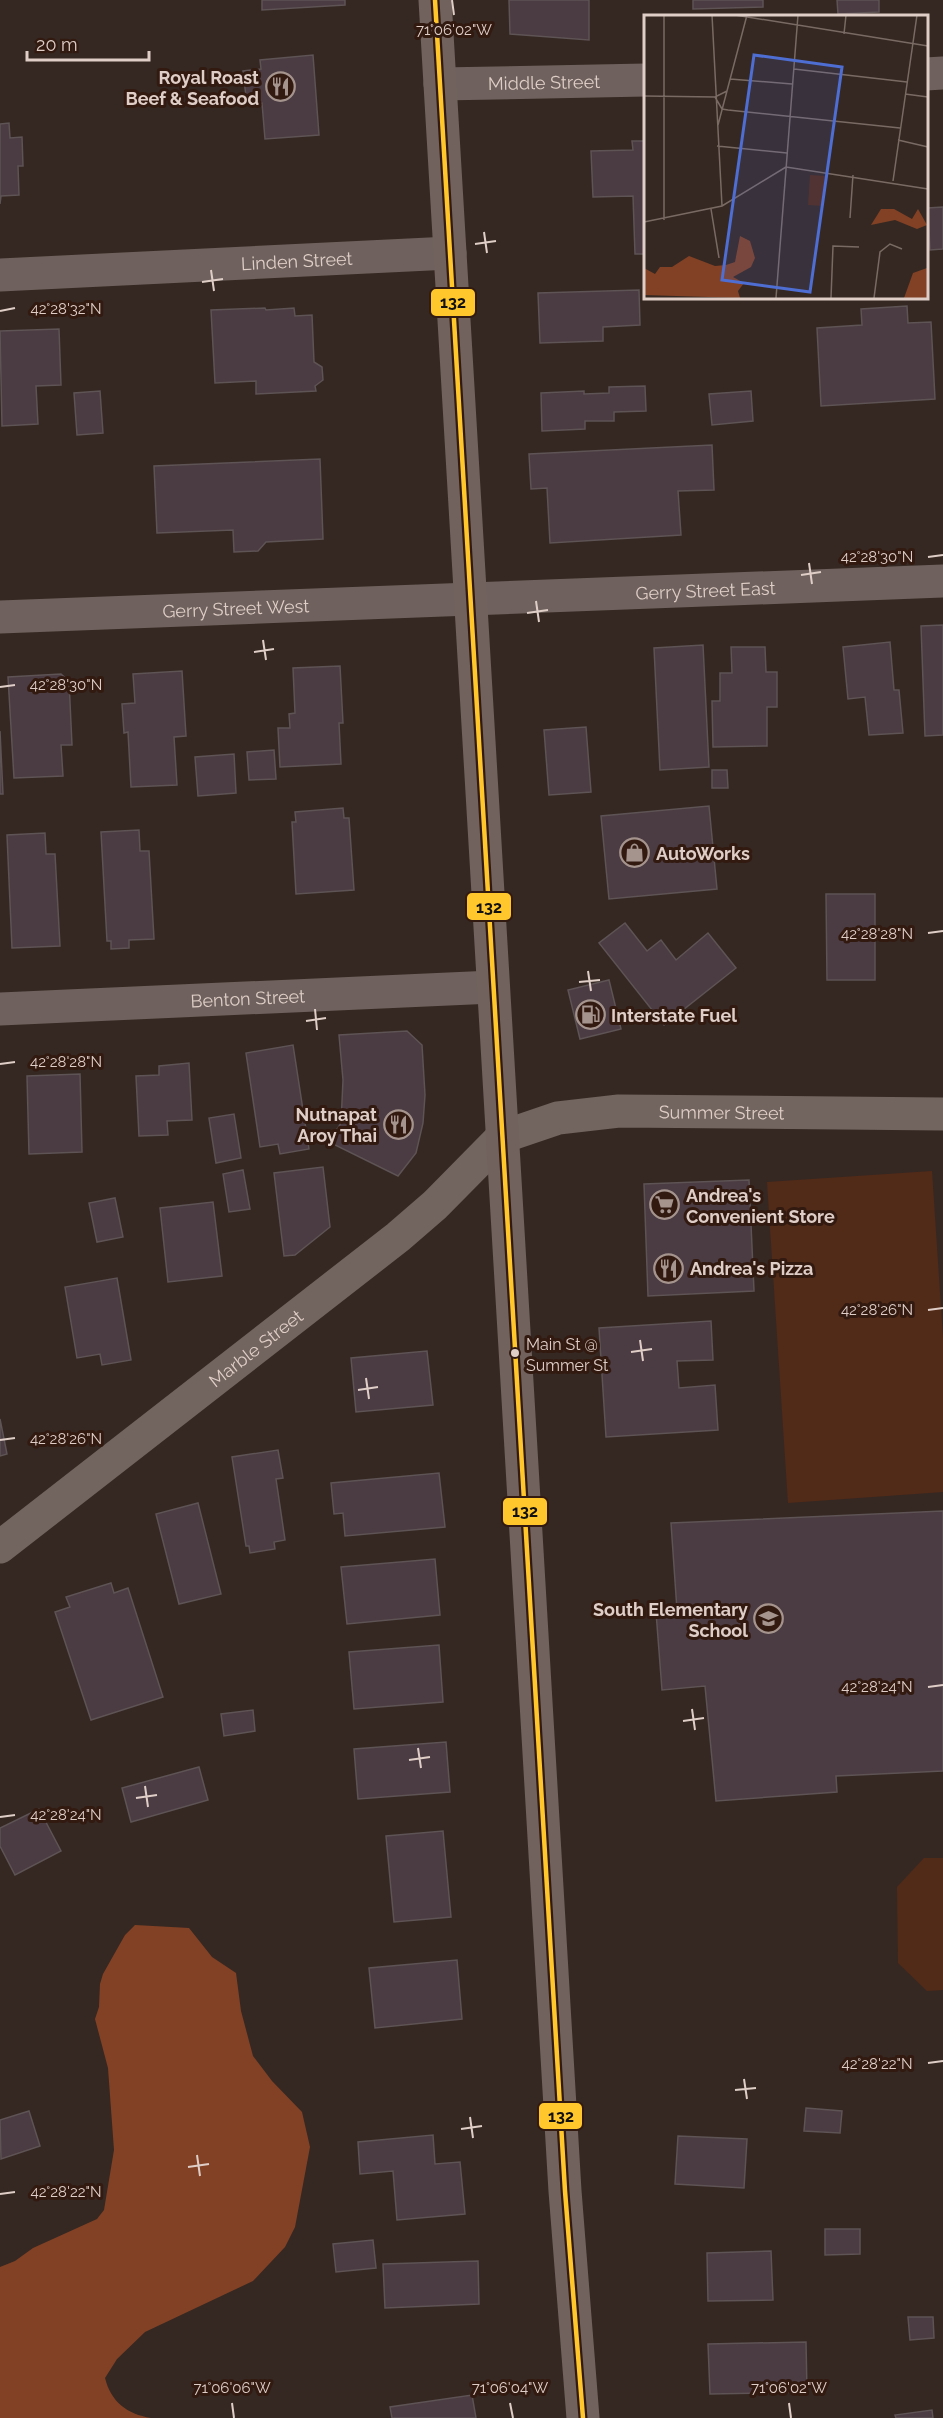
<svg xmlns="http://www.w3.org/2000/svg" width="943" height="2418" viewBox="0 0 943 2418" font-family="Raleway,sans-serif">
	<style>
		.green { fill: #522a18 }
		.forest { fill: #824125 }
		.building { fill: #4b3b42; stroke: #5e5355; stroke-width: 1.5 }
		.lines { fill: none; stroke-linecap: round; stroke-linejoin: round }
		.street { stroke: #6f625e; stroke-width: 33 }
		.secondary { stroke: #72645f; stroke-width: 33 }
		.primary { stroke: #71625e; stroke-width: 33 }
		.bus-1-casing { stroke: #321a10; stroke-width: 9 }
		.bus-1 { stroke: #ffc72c; stroke-width: 4.5 }
		.ticks { fill: none; stroke: #dfcec7; stroke-width: 2 }
		.bus-dot { fill: #dfcec7; stroke: #321a10; stroke-width: 2 }
		.labels { text-anchor: middle; dominant-baseline: central; stroke-width: 6; stroke-linejoin: round; paint-order: stroke }
		.bus-label { font-size: 16px; fill: #dfcec7; stroke: #321a10; text-anchor: start }
		.poi-label { font-size: 18px; font-weight: bold; fill: #dfcec7; stroke: #321a10; text-anchor: start }
		.street-label { font-size: 18px; fill: #dfcec7; stroke: #321a10 }
		.inset-road { fill: none; stroke: #796a64; stroke-width: 1.5 }
		.view { fill: #4e6ed4; fill-opacity: 0.15; stroke: #4e6ed4; stroke-width: 3 }
		.inset-edge { fill: none; stroke: #dfcec7; stroke-width: 3 }
		.ticks-label { font-size: 15px; text-anchor: middle; fill: #dfcec7; stroke: #321a10; stroke-width: 6; stroke-linejoin: round; paint-order: stroke }
		.line-badge { stroke: #321a10; stroke-width: 2 }
		.pale-badge-label { font-size: 16px; text-anchor: middle; font-weight: bold; fill: #111 }
	</style>
	<rect width="100%" height="100%" fill="#352822"/>
	<g class="green">
		<path d="M932,1171l11,167v154l-155,11 -21,-321z"/>
		<path d="M924,1858h19v132l-16,1 -29,-28 -1,-76z"/>
	</g>
	<path class="forest" d="M135,1925l54,3 23,29 24,16 5,38 12,45 19,25 30,31 8,35 -15,80 -10,20 -32,34 -108,51 -28,27 -12,19c6,24 22,36 46,40h-151v-151l15,-6 18,-13 64,-29 7,-9 10,-60 -6,-82 -13,-49 4,-12 1,-23 3,-10 22,-39z"/>
	<g class="building">
		<path d="M262,0h83v5l-83,5z"/>
		<path d="M509,0h80v40l-79,-6z"/>
		<path d="M693,0h70v7l-70,2z"/>
		<path d="M837,0h42v12l-41,2z"/>
		<path d="M313,55l6,80 -54,4 -3,-36 -15,2 -4,-34 18,-2 -1,-9z"/>
		<path d="M9,123l1,15 12,-1 1,29h-5l1,29 -18,1 -1,8v-80z"/>
		<path d="M632,141h14v113h-11l-2,-58 -40,1 -2,-46 42,-1z"/>
		<path d="M943,207v42l-13,1 -2,-42z"/>
		<path d="M639,290l1,35 -37,2v14l-63,2 -2,-50z"/>
		<path d="M907,306l1,17 23,-1 4,77 -114,7 -4,-78 45,-3 -1,-16z"/>
		<path d="M265,308l1,2 28,-2 1,8 17,-1 2,47 8,5 1,13 -8,6 1,5 -60,3v-13l-41,2 -4,-73z"/>
		<path d="M59,329l2,56 -25,1 2,38 -36,2 -2,-95z"/>
		<path d="M645,386l1,25 -32,1v9h-29v8l-43,2 -1,-38 43,-2v3l25,-1v-6z"/>
		<path d="M100,391l3,42 -26,2 -3,-42z"/>
		<path d="M751,391l2,30 -41,4 -3,-31z"/>
		<path d="M712,445l2,45 -36,1 3,44 -131,8 -3,-55 -16,1 -2,-35z"/>
		<path d="M320,459l3,80 -57,3 -8,9 -24,1 -1,-22 -76,3 -3,-67z"/>
		<path d="M943,625v110l-18,1 -4,-110z"/>
		<path d="M890,642l4,48h5l4,43 -34,2 -4,-38 -17,2 -5,-52z"/>
		<path d="M703,645l6,122 -49,3 -6,-122z"/>
		<path d="M731,647h34l1,25h11v35h-10v39l-54,1 -1,-46h8v-28h12z"/>
		<path d="M340,666l3,57h-4l2,41 -61,3 -2,-39h12l-1,-14 6,-1 -2,-45z"/>
		<path d="M182,671l4,65 -12,1 3,48 -46,2 -3,-55 -4,1 -2,-29 13,-1 -2,-29z"/>
		<path d="M61,674l8,7 3,64h-11l2,31 -49,2 -6,-101z"/>
		<path d="M586,727l5,65 -42,3 -5,-65z"/>
		<path d="M0,731l3,63h-3z"/>
		<path d="M274,750l2,29 -27,1 -2,-28z"/>
		<path d="M234,754l2,39 -38,3 -3,-39z"/>
		<path d="M712,770h15l1,18h-16z"/>
		<path d="M709,806l8,83 -108,10 -8,-83z"/>
		<path d="M343,808l1,10h5l5,72 -58,4 -4,-72h4l-1,-10z"/>
		<path d="M139,830l1,21h9l5,88 -25,1v8l-18,1v-8h-4l-6,-109z"/>
		<path d="M45,833l1,21h9l5,92 -48,2 -5,-113z"/>
		<path d="M826,894h49v86h-48z"/>
		<path d="M625,923l22,28 14,-11 15,20 32,-27 28,35 -72,57 -65,-82z"/>
		<path d="M609,980l12,49 -41,10 -12,-49z"/>
		<path d="M407,1031l15,14 3,50 -2,28 -7,30 -18,23 -69,-34 12,-19 2,-43 -4,-45z"/>
		<path d="M293,1045l16,104 -29,5 -2,-10 -18,3 -14,-94z"/>
		<path d="M189,1063l3,57 -25,1 1,14 -29,1 -3,-60 23,-1v-9z"/>
		<path d="M80,1074l2,78 -53,2 -2,-78z"/>
		<path d="M234,1114l7,44 -25,5 -7,-45z"/>
		<path d="M323,1167l7,60 -35,28 -11,1 -10,-83z"/>
		<path d="M243,1170l7,39 -21,3 -6,-38z"/>
		<path d="M749,1180l5,111 -106,5 -4,-112z"/>
		<path d="M115,1198l8,39 -26,5 -8,-39z"/>
		<path d="M213,1202l9,74 -54,6 -8,-74z"/>
		<path d="M117,1278l14,82 -29,5 -2,-11 -23,4 -12,-71z"/>
		<path d="M711,1321l2,39 -36,1 2,27 36,-3 3,45 -112,7 -7,-109z"/>
		<path d="M427,1351l6,54 -77,7 -5,-54z"/>
		<path d="M0,1419l7,35 -7,2z"/>
		<path d="M278,1450l5,28 -7,1 9,61 -11,2 1,7 -25,4 -1,-7h-3l-14,-89z"/>
		<path d="M439,1473l6,54 -100,9 -2,-23 -9,1 -3,-31z"/>
		<path d="M198,1503l23,91 -42,10 -23,-90z"/>
		<path d="M943,1511v260l-107,5 1,16 -121,9 -11,-115 -43,4 -6,-78 21,-2 -6,-87z"/>
		<path d="M435,1559l5,56 -93,9 -6,-57z"/>
		<path d="M111,1583l3,10 14,-5 35,109 -72,23 -36,-108 15,-5 -4,-10z"/>
		<path d="M439,1645l4,57 -89,7 -5,-57z"/>
		<path d="M253,1710l2,21 -31,5 -3,-22z"/>
		<path d="M446,1742l4,50 -92,7 -4,-50z"/>
		<path d="M199,1767l9,33 -77,22 -9,-34z"/>
		<path d="M39,1809l22,42 -46,24 -15,-29v-18z"/>
		<path d="M443,1831l8,86 -57,5 -8,-86z"/>
		<path d="M457,1960l5,59 -87,9 -6,-60z"/>
		<path d="M806,2108l36,3 -2,22 -36,-2z"/>
		<path d="M29,2111l11,35 -39,13 -1,-39z"/>
		<path d="M433,2135l2,29 25,-2 5,52 -68,6 -4,-49 -33,3 -2,-32z"/>
		<path d="M678,2136l69,3 -3,49 -69,-4z"/>
		<path d="M825,2229h35v25l-35,1z"/>
		<path d="M373,2240l3,28 -40,4 -3,-28z"/>
		<path d="M771,2251l2,49 -65,1 -1,-48z"/>
		<path d="M478,2261l1,43 -94,4 -2,-44z"/>
		<path d="M908,2317h25l1,21 -24,2z"/>
		<path d="M806,2342l1,50 -97,2 -2,-50z"/>
		<path d="M472,2395l4,23h-84l-2,-11z"/>
		<path d="M932,2410l1,8h-37l-1,-3z"/>
	</g>
	<g class="lines">
		<g class="street">
			<path d="M926,74l17,-1"/>
			<path id="s1" d="M440,84l206,-4"/>
			<path id="s2" d="M0,275l450,-22"/>
			<path id="s3" d="M0,617l943,-36"/>
			<path id="s4" d="M0,1009l493,-22"/>
		</g>
		<path class="secondary" id="s5" d="M0,1547l398,-310 37,-32 67,-68 56,-19 61,-7 324,3"/>
		<path class="primary" d="M435,0l130,2191 18,227"/>
		<defs>
			<path id="bus-1" d="M435,0l130,2191 18,227"/>
		</defs>
		<use href="#bus-1" class="bus-1-casing"/>
		<use href="#bus-1" class="bus-1"/>
	</g>
	<path class="ticks" d="M452,0l2,15M484,232l3,21M475,244l21,-3M211,270l3,21M202,282l21,-3M0,311l15,-3M928,557l15,-2M809,563l3,21M801,575l20,-3M536,601l3,21M527,613l21,-3M263,640l3,20M254,652l20,-3M0,687l15,-2M928,933l15,-2M588,971l3,20M579,982l21,-2M315,1009l2,21M306,1021l20,-3M0,1064l15,-2M928,1310l15,-2M640,1340l3,21M631,1352l21,-3M366,1378l3,21M358,1390l20,-3M0,1440l15,-2M928,1687l15,-2M692,1709l3,21M683,1721l21,-3M418,1748l3,20M409,1760l21,-3M145,1786l3,21M136,1798l21,-3M0,1817l15,-2M928,2063l15,-2M744,2079l3,20M735,2090l21,-2M470,2117l3,21M461,2129l21,-3M197,2155l3,21M188,2167l21,-3M0,2194l15,-2M232,2403l2,15M510,2403l3,15M789,2403l2,15"/>
	<defs>
		<symbol id="restaurant-ring" viewBox="-11 -11 22 22"><circle r="9.5" fill="#321a10" stroke="#a4948d" stroke-width="1.5"/><path d="M-5-6h1v4h1v-4h1v4h1v-4h1v5L-1.5 .5V6h-2V.5L-5-1ZM5-6V6H3V1.5H1.5Q1.5-4 5-6Z" fill="#a4948d"/></symbol>
		<symbol id="shop-ring" viewBox="-11 -11 22 22"><circle r="9.5" fill="#321a10" stroke="#a4948d" stroke-width="1.5"/><path d="M-5-2.5h2.3a2.7 3.5 0 0 1 5.4 0H5L5.5 6h-11ZM-1.5-2.5h3a1.5 2.3 0 0 0-3 0Z" fill="#a4948d"/></symbol>
		<symbol id="fuel-ring" viewBox="-11 -11 22 22"><circle r="9.5" fill="#321a10" stroke="#a4948d" stroke-width="1.5"/><path d="M-5.5-6h7V0h2V4h1.3V-2.5L3-4.5l.8-.8L6-3V5H2.5V1h-1V6h-7ZM-4.2-4.7v3.2H.2V-4.7Z" fill="#a4948d"/></symbol>
		<symbol id="supermarket-ring" viewBox="-11 -11 22 22"><circle r="9.5" fill="#321a10" stroke="#a4948d" stroke-width="1.5"/><path d="M-6-5.5h2.5l.6 2H6L4.5 2H-2.5L-4.4-4H-6ZM-1.5 3.2a1.3 1.3 0 1 0 .1 0ZM3 3.2a1.3 1.3 0 1 0 .1 0Z" fill="#a4948d"/></symbol>
		<symbol id="school-ring" viewBox="-11 -11 22 22"><circle r="9.5" fill="#321a10" stroke="#a4948d" stroke-width="1.5"/><path d="M0-5L7-2L0 1L-7-2ZM-4 1L0 2.5L4 1V4Q0 6-4 4Z" fill="#a4948d"/></symbol>
	</defs>
	<g fill-rule="evenodd">
		<use href="#restaurant-ring" x="264" y="70" width="33" height="33"/>
		<use href="#shop-ring" x="618" y="836" width="33" height="33"/>
		<use href="#fuel-ring" x="574" y="998" width="33" height="33"/>
		<use href="#restaurant-ring" x="382" y="1108" width="33" height="33"/>
		<use href="#supermarket-ring" x="648" y="1188" width="33" height="33"/>
		<use href="#restaurant-ring" x="652" y="1252" width="33" height="33"/>
		<use href="#school-ring" x="752" y="1602" width="33" height="33"/>
	</g>
	<circle class="bus-dot" cx="515" cy="1353" r="5"/>
	<g class="labels">
		<g class="bus-label">
			<text x="526" y="1344">Main St @<tspan x="526" dy="21">Summer St</tspan></text>
		</g>
		<g class="poi-label">
			<text x="259" y="77" text-anchor="end">Royal Roast<tspan x="259" dy="21">Beef &amp; Seafood</tspan></text>
			<text x="656" y="853">AutoWorks</text>
			<text x="611" y="1015">Interstate Fuel</text>
			<text x="377" y="1114" text-anchor="end">Nutnapat<tspan x="377" dy="21">Aroy Thai</tspan></text>
			<text x="686" y="1195">Andrea's<tspan x="686" dy="21">Convenient Store</tspan></text>
			<text x="690" y="1268">Andrea's Pizza</text>
			<text x="748" y="1609" text-anchor="end">South Elementary<tspan x="748" dy="21">School</tspan></text>
		</g>
		<g class="street-label">
			<text stroke="none"><textPath href="#s1" startOffset="104">Middle Street</textPath></text>
			<text stroke="none"><textPath href="#s2" startOffset="297">Linden Street</textPath></text>
			<text stroke="none"><textPath href="#s3" startOffset="706">Gerry Street East</textPath></text>
			<text stroke="none"><textPath href="#s3" startOffset="236">Gerry Street West</textPath></text>
			<text stroke="none"><textPath href="#s4" startOffset="248">Benton Street</textPath></text>
			<text stroke="none"><textPath href="#s5" startOffset="872">Summer Street</textPath></text>
			<text stroke="none"><textPath href="#s5" startOffset="324">Marble Street</textPath></text>
		</g>
	</g>
	<g transform="translate(644 15)">
		<rect width="284" height="284" fill="#352822"/>
		<path d="M166,160l15,1 -2,30 -15,-1z" fill="#522a18"/>
		<path d="M237,194h13l18,10 6,-10 9,16 -10,4 -22,-9 -24,5zM96,221l10,5 5,17 -4,9 -18,10 11,6 -6,8 2,7 -96,-3v-27l11,6 5,-7h12l17,-11 26,10 11,-1 9,-3zM283,253v30h-23l9,-25z" fill="#824125"/>
		<path class="inset-road" d="M68,0l10,191M91,0l193,31M200,19l2,-19M150,54l113,13M86,64l62,5M261,79l23,3M0,81l71,1 12,-6M71,82l7,12 6,1 172,18M74,110l29,-110M254,125l30,7M73,131l70,7M142,152l142,22M249,166l24,-166M67,194l8,49M206,203l3,-43M20,205v-205M0,207l78,-16 64,-39M132,283l22,-283M187,283l2,-52 26,1M230,283l6,-46 10,-8 12,5"/>
		<path class="view" d="M110,40l88,12 -32,225 -88,-12z"/>
		<rect width="284" height="284" class="inset-edge"/>
	</g>
	<g class="ticks-label">
		<text x="454" y="35">71°06'02"W</text>
		<text x="66" y="314">42°28'32"N</text>
		<text x="877" y="562">42°28'30"N</text>
		<text x="66" y="690">42°28'30"N</text>
		<text x="877" y="939">42°28'28"N</text>
		<text x="66" y="1067">42°28'28"N</text>
		<text x="877" y="1315">42°28'26"N</text>
		<text x="66" y="1444">42°28'26"N</text>
		<text x="877" y="1692">42°28'24"N</text>
		<text x="66" y="1820">42°28'24"N</text>
		<text x="877" y="2069">42°28'22"N</text>
		<text x="66" y="2197">42°28'22"N</text>
		<text x="232" y="2393">71°06'06"W</text>
		<text x="510" y="2393">71°06'04"W</text>
		<text x="789" y="2393">71°06'02"W</text>
	</g>
	<g class="line-badge">
		<rect x="430" y="288" width="46" height="29" rx="6" fill="#ffc72c"/>
		<rect x="466" y="892" width="46" height="29" rx="6" fill="#ffc72c"/>
		<rect x="502" y="1497" width="46" height="29" rx="6" fill="#ffc72c"/>
		<rect x="538" y="2102" width="45" height="28" rx="6" fill="#ffc72c"/>
	</g>
	<g class="pale-badge-label">
		<text x="453" y="308">132</text>
		<text x="489" y="913">132</text>
		<text x="525" y="1517">132</text>
		<text x="561" y="2122">132</text>
	</g>
	<path d="M27 51v9h122v-9" fill="none" stroke="#dfcec7" stroke-width="3"/>
	<text x="36" y="51" font-size="18" fill="#dfcec7" stroke="#321a10" stroke-width="4.5" paint-order="stroke">20 m</text>
</svg>
